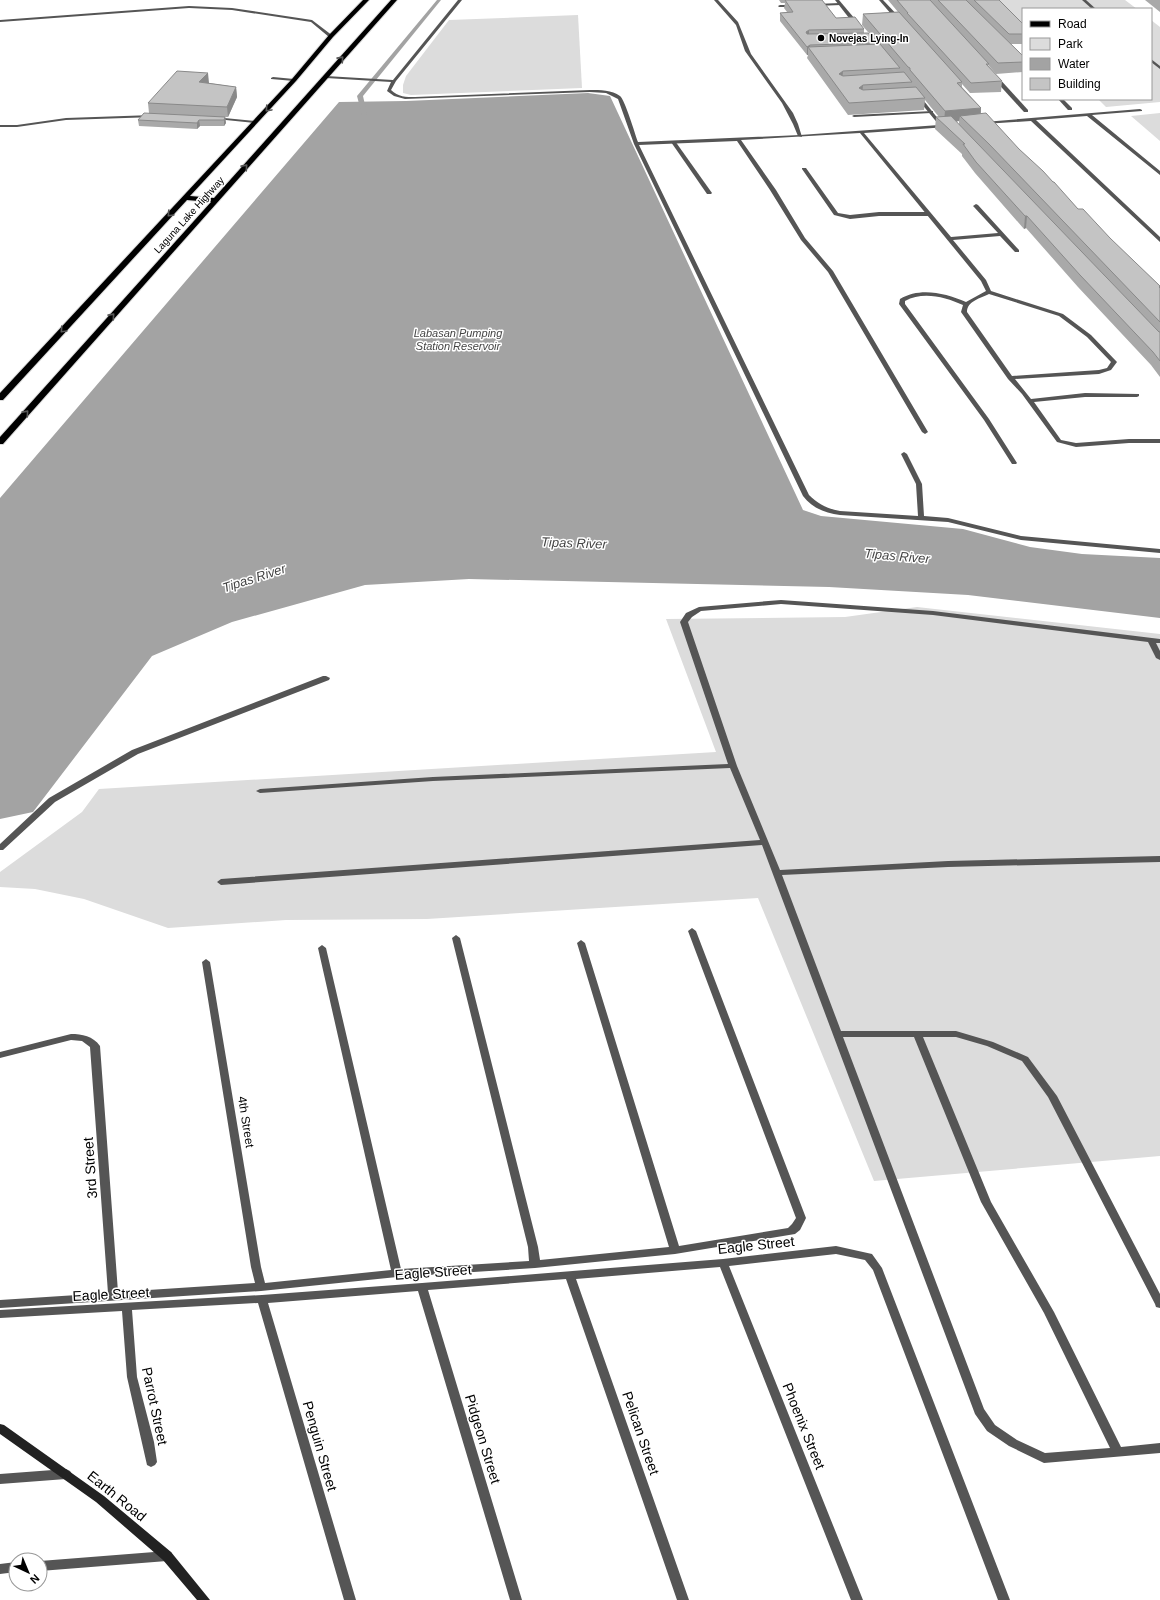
<svg xmlns="http://www.w3.org/2000/svg" width="1160" height="1600" viewBox="0 0 1160 1600" font-family="Helvetica,sans-serif">
	<style>
		.green { fill: #dcdcdc }
		.water { fill: #a3a3a3 }
		.lines { fill: none; stroke-linecap: round; stroke-linejoin: round }
		.stream { fill: #a3a3a3; fill-rule: evenodd }
		.primary-casing { stroke: #dbdbdb; stroke-width: 2 }
		.lane { fill: #555; fill-rule: evenodd }
		.street { fill: #555; fill-rule: evenodd }
		.secondary { fill: #222; fill-rule: evenodd }
		.primary { fill: #000; fill-rule: evenodd }
		.wall { fill: #a9a9a9; fill-rule: evenodd }
		.shaded-wall { fill: #898989 }
		.building { fill: #c4c4c4; stroke: #898989 }
		.oneway { stroke: #595959 }
		.poi-dot { fill: #000; stroke: #fff; stroke-width: 1.5 }
		.labels { text-anchor: middle; dominant-baseline: central; stroke-width: 3; stroke-linejoin: round; paint-order: stroke }
		.far-poi-label { font-size: 10px; font-weight: bold; fill: #000; stroke: #fff; text-anchor: start }
		.far-street-label { font-size: 10px; fill: #000; stroke: #fff }
		.far-water-label { font-size: 11px; font-style: italic; fill: #444; stroke: #fff }
		.street-label { font-size: 12px; fill: #000; stroke: #fff }
		.water-label { font-size: 13px; font-style: italic; fill: #444; stroke: #fff }
		.near-street-label { font-size: 14px; fill: #000; stroke: #fff }
	</style>
	<rect width="100%" height="100%" fill="#fff"/>
	<g class="green">
		<path d="M993,0h132l12,9h-114v19z"/>
		<path d="M578,15l4,73 -171,7 -8,-2v-8l3,-9 43,-56z"/>
		<path d="M1151,20l9,7v75l-54,5 -8,-8h53z"/>
		<path d="M1160,113v28l-29,-25z"/>
		<path d="M917,607l243,27v522l-286,25 -116,-283 -331,21 -141,1 -118,8 -84,-29 -49,-10 -35,-2v-15l82,-60 17,-23 617,-37 -50,-133 179,-2z"/>
	</g>
	<path class="water" d="M588,93l22,3 193,414 18,6 142,13 67,18 52,7 78,4v60l-192,-23 -139,-8 -360,-8 -104,6 -133,37 -80,34 -119,156 -33,7v-321l339,-396 67,-1z"/>
	<g class="lines">
		<path class="stream" d="M437,0h4l-78,96 4,18 -5,1 -5,-19z"/>
		<defs>
			<path id="primary" d="M363,0h6l-36,37 -37,44 -106,115 24,2 177,-198h6l-394,444h-3v-7l211,-235 -24,-2 -184,200h-3v-7l292,-314 37,-44z"/>
		</defs>
		<use href="#primary" class="primary-casing"/>
		<g class="lane">
			<path d="M714,0h4l20,22 13,32 42,59 5,11 4,13 -4,-1 -5,-12 -11,-21 -37,-52 -9,-26z"/>
			<path d="M1082,0h4l10,9h-4z"/>
			<path d="M840,3h1v2l-26,1 -2,-1 2,-1z"/>
			<path d="M780,5h15l2,1 -2,1h-16l-1,-1z"/>
			<path d="M189,6l43,2 80,12 21,16 -4,1 -18,-15 -79,-12 -43,-2 -189,14v-2z"/>
			<path d="M1151,59l9,7v3l-9,-7z"/>
			<path d="M273,77l21,2 2,1 -2,1 -23,-2v-1z"/>
			<path d="M933,111v2h-2l-77,4 -2,-1 2,-1z"/>
			<path d="M153,115l2,1v1l-89,3 -49,7h-17v-2h17l49,-7z"/>
			<path d="M214,117l41,4 2,1 -2,1 -39,-4h-2z"/>
			<path d="M671,141h4l37,52 -1,1h-4l-36,-52z"/>
			<path d="M802,168h4l32,45 12,2 29,-3h49l3,2 -3,2h-49l-29,3 -16,-4 -32,-46z"/>
			<path d="M781,600l152,11 227,28v4h-4l4,8v9l-4,-2 -8,-16 -215,-27 -152,-11 -80,7 -9,6 -4,5 49,144 43,104 168,-9 212,-5v6l-212,5 -166,8 59,156h115l37,11 35,15 29,39 103,198v14l-4,-1 -1,-3 -107,-207 -26,-36 -35,-15 -31,-9h-33l68,165 63,110 67,135 39,-4v10l-116,10 -35,-17 -22,-15 -12,-17 -213,-569 -541,40 -4,-3 4,-3 539,-39 -30,-72 -297,13 -173,12 -4,-2 4,-2 173,-12 295,-13 -48,-142 6,-9 13,-6zM843,1037h71l67,165 63,111 66,135 -65,5 -28,-13 -22,-15 -11,-16z"/>
			<path d="M323,676h3l4,2 -1,2 -191,74 -83,48 -52,48h-3v-6l49,-46 83,-48z"/>
		</g>
		<g class="street">
			<path d="M458,0h4l-66,81 -5,9c7,7 15,7 24,7l175,-7c10,0 22,0 30,6 5,4 15,38 18,46l162,-7 139,-10 -23,-28 4,-1 23,29h4v2l-83,6 87,104 47,-4 -24,-26 -1,-1 3,-2 2,1 41,45v2h-4l-15,-16 -47,4 33,40 5,11 72,23 28,21 26,27 -6,8 -12,4 -84,5 16,20 54,-6 54,1v2l-2,1h-52l-51,5 27,38 15,3 53,-4h31v4h-31l-53,4 -19,-5 -35,-48 -14,-15 -47,-67 2,-7c-18,-8 -40,-14 -58,-4v3l84,115 28,44 -1,1h-4l-28,-44 -85,-116 1,-5c20,-12 45,-6 66,3l20,-11 -5,-10 -121,-148 -119,7 35,50 29,48 28,33 95,161 -3,2 -3,-2 -94,-160 -27,-32 -31,-50 -33,-49 -98,4 170,350c9,9 19,14 31,16l78,5 -2,-32 -15,-30 3,-2 3,2 15,30 2,32 24,2 73,18 139,13v4l-139,-13 -73,-18 -108,-7c-15,-2 -28,-7 -37,-19l-169,-352 -16,-45 -12,-6 -16,-1 -185,7 -11,-3 -7,-5 4,-9 -65,-4 -2,-1 2,-1 67,4zM989,294l70,22 28,21 24,25 -4,6 -8,2 -87,6 -45,-64c0,-11 14,-14 22,-18z"/>
			<path d="M835,0h4l21,25v2h-4z"/>
			<path d="M879,0h4l19,20v2h-4z"/>
			<path d="M993,76h4l31,34v2h-4l-31,-34z"/>
			<path d="M1058,99h5l9,9v2h-4z"/>
			<path d="M1140,109l2,1v1l-50,4 68,56v4l-73,-59 -51,4 124,117v5l-129,-121 -47,3 -2,-1 2,-1z"/>
			<path d="M692,928l4,3 110,287 -6,12 -5,4 -120,20 -140,14 -138,9 -136,14 -261,17v-8l108,-7 -18,-246 -8,-6 -11,-1 -71,18v-6l71,-18c11,0 22,2 29,12l18,246 137,-9 -4,-16 -49,-305 4,-3 4,3 51,305 4,16 126,-13 -73,-322 4,-3 4,3 75,321 128,-8 -1,-14 -76,-309 4,-3 4,3 78,309 2,13 129,-13 -92,-304 4,-3 4,3 94,303 109,-18 4,-4 4,-6 -108,-287z"/>
			<path d="M836,1246l36,8 10,14 128,332h-12l-125,-330 -8,-10 -29,-6 -107,12 134,334h-12l-131,-333 -144,12 113,321h-12l-111,-321 -138,11 94,310h-12l-92,-309 -150,12 88,297h-12l-86,-297 -126,7 5,67 17,65 3,20 -2,3 -4,2 -4,-2 -20,-88 -5,-66 -122,7v-8l262,-15 160,-12 301,-24z"/>
			<path d="M66,1469l4,2 2,3 -2,3 -4,2 -66,5v-10z"/>
			<path d="M167,1551l4,1 2,4 -2,4 -4,1 -127,10v-10z"/>
			<path d="M16,1562v10l-16,2v-10z"/>
		</g>
		<path class="secondary" d="M0,1424l4,1 100,71 67,56 39,48h-13l-34,-40 -67,-58 -96,-68z"/>
		<use href="#primary" class="primary"/>
	</g>
	<g class="wall">
		<path d="M779,0h43l14,18 28,11v5l12,9v2l2,-1 -16,-19 1,-11 35,-2 -10,-12h111l24,24v20h-12l12,12v16l-27,2 -8,-9v1l14,15 -1,11 -31,1 -8,-9v3l19,21v6l38,35 59,60 82,77v91l-9,-12 -73,-78 -52,-59 -2,1 -49,-56 -13,-17v-2l-27,-25 1,-12h3l-14,-17 -1,10 -76,5 -41,-57 1,-3h-1l-27,-34v-8l7,-1 -3,-4 1,-5h-4zM959,121v4l-3,-3z"/>
		<path d="M1145,0h15v12z"/>
		<path d="M209,83l27,4 1,10 -9,20h-3l1,6 -2,3h-24l-3,3 -58,-3 -1,-6 11,-7 -1,-10z"/>
	</g>
	<g class="shaded-wall">
		<path d="M809,30v8l-3,-6z"/>
		<path d="M810,45v5l-2,-3v8h-1v-8z"/>
		<path d="M843,71l-1,11 -3,-8z"/>
		<path d="M208,73l1,10 -9,9 -1,-10z"/>
		<path d="M863,85l-1,11 -3,-8z"/>
		<path d="M236,87l1,10 -9,20 -1,-10z"/>
		<path d="M981,108l-1,12 -20,-4 -1,5 -15,1 1,-11z"/>
		<path d="M225,117l1,6 -2,3v-6z"/>
		<path d="M199,120l1,6 -3,3v-6z"/>
		<path d="M1025,216h2l-1,12 -2,1z"/>
	</g>
	<g class="building">
		<path d="M785,0h37l14,18 19,-1 9,12 -55,1 -3,2 1,2 61,-1 8,10 -66,2 -3,2 -27,-34 13,-1z"/>
		<path d="M897,0h33l59,64h-3l16,17 -31,2 -64,-70h1z"/>
		<path d="M938,0h28l57,56v6l-25,1z"/>
		<path d="M974,0h25l24,24v10h-14z"/>
		<path d="M899,12l63,70 -5,1 24,25 -36,3 -35,-41v-2l-2,-1 -45,-53z"/>
		<path d="M880,44l20,24 -57,3 -4,3 4,2 61,-4 8,10 -49,3 -4,3 4,2 53,-3 9,11 -76,5 -41,-56z"/>
		<path d="M177,71l31,2 -9,9 37,5 -9,20 -79,-4z"/>
		<path d="M144,113l81,4 -1,3h-25l-2,3 -59,-3z"/>
		<path d="M986,113l33,36 24,22 10,11h1l24,27h5l27,29 50,48 -1,1 1,1v34l-171,-178 -29,-28z"/>
		<path d="M951,116l208,216h1v29l-7,-9 -73,-77 -53,-59h-2l-49,-54 -13,-18h2l-29,-27z"/>
	</g>
	<defs><path id="oneway-chevron" d="M-2-3.5L2.5 0L-2 3.5" fill="none" stroke-width="1.6" stroke-linecap="round" stroke-linejoin="round"/></defs>
	<g class="oneway">
		<use href="#oneway-chevron" transform="translate(341 59) rotate(-48)"/>
		<use href="#oneway-chevron" transform="translate(268 109) rotate(133)"/>
		<use href="#oneway-chevron" transform="translate(245 167) rotate(-48)"/>
		<use href="#oneway-chevron" transform="translate(170 214) rotate(133)"/>
		<use href="#oneway-chevron" transform="translate(112 316) rotate(-48)"/>
		<use href="#oneway-chevron" transform="translate(63 330) rotate(133)"/>
		<use href="#oneway-chevron" transform="translate(26 413) rotate(-48)"/>
	</g>
	<circle class="poi-dot" cx="821" cy="38" r="4"/>
	<g class="labels">
		<g class="far-poi-label">
			<text x="829" y="38">Novejas Lying-In</text>
		</g>
		<g class="far-street-label">
			<text transform="translate(189 215) rotate(-48)">Laguna Lake Highway</text>
		</g>
		<g class="far-water-label">
			<text x="458" y="333">Labasan Pumping<tspan x="458" dy="13">Station Reservoir</tspan></text>
		</g>
		<g class="street-label">
			<text transform="translate(246 1122) rotate(81)">4th Street</text>
		</g>
		<g class="water-label">
			<text transform="translate(574 543) rotate(2)">Tipas River</text>
			<text transform="translate(897 556) rotate(5)">Tipas River</text>
			<text transform="translate(254 578) rotate(-18)">Tipas River</text>
		</g>
		<g class="near-street-label">
			<text transform="translate(90 1168) rotate(-94)">3rd Street</text>
			<text transform="translate(756 1245) rotate(-6)">Eagle Street</text>
			<text transform="translate(433 1272) rotate(-4)">Eagle Street</text>
			<text transform="translate(111 1294) rotate(-3)">Eagle Street</text>
			<text transform="translate(155 1406) rotate(78)">Parrot Street</text>
			<text transform="translate(804 1426) rotate(68)">Phoenix Street</text>
			<text transform="translate(641 1433) rotate(71)">Pelican Street</text>
			<text transform="translate(483 1439) rotate(73)">Pidgeon Street</text>
			<text transform="translate(320 1446) rotate(74)">Penguin Street</text>
			<text transform="translate(117 1496) rotate(39)">Earth Road</text>
		</g>
	</g>
	<rect x="1022" y="8" width="130" height="92" fill="#ffffff" stroke="#999999"/>
	<rect x="1030" y="21" width="20" height="6" fill="#000000" stroke="#999999"/>
	<text x="1058" y="28" font-size="12" fill="#000000">Road</text>
	<rect x="1030" y="38" width="20" height="12" fill="#dcdcdc" stroke="#999999"/>
	<text x="1058" y="48" font-size="12" fill="#000000">Park</text>
	<rect x="1030" y="58" width="20" height="12" fill="#a3a3a3" stroke="#999999"/>
	<text x="1058" y="68" font-size="12" fill="#000000">Water</text>
	<rect x="1030" y="78" width="20" height="12" fill="#c4c4c4" stroke="#999999"/>
	<text x="1058" y="88" font-size="12" fill="#000000">Building</text>
	<g transform="translate(28 1572) rotate(136)"><circle r="19" fill="#ffffff" stroke="#999999"/>
	<path d="M0-3L7 15L0 10L-7 15Z" fill="#000000"/>
	<text y="-6" font-size="11" font-weight="bold" text-anchor="middle" fill="#000000">N</text>
	</g>
</svg>
